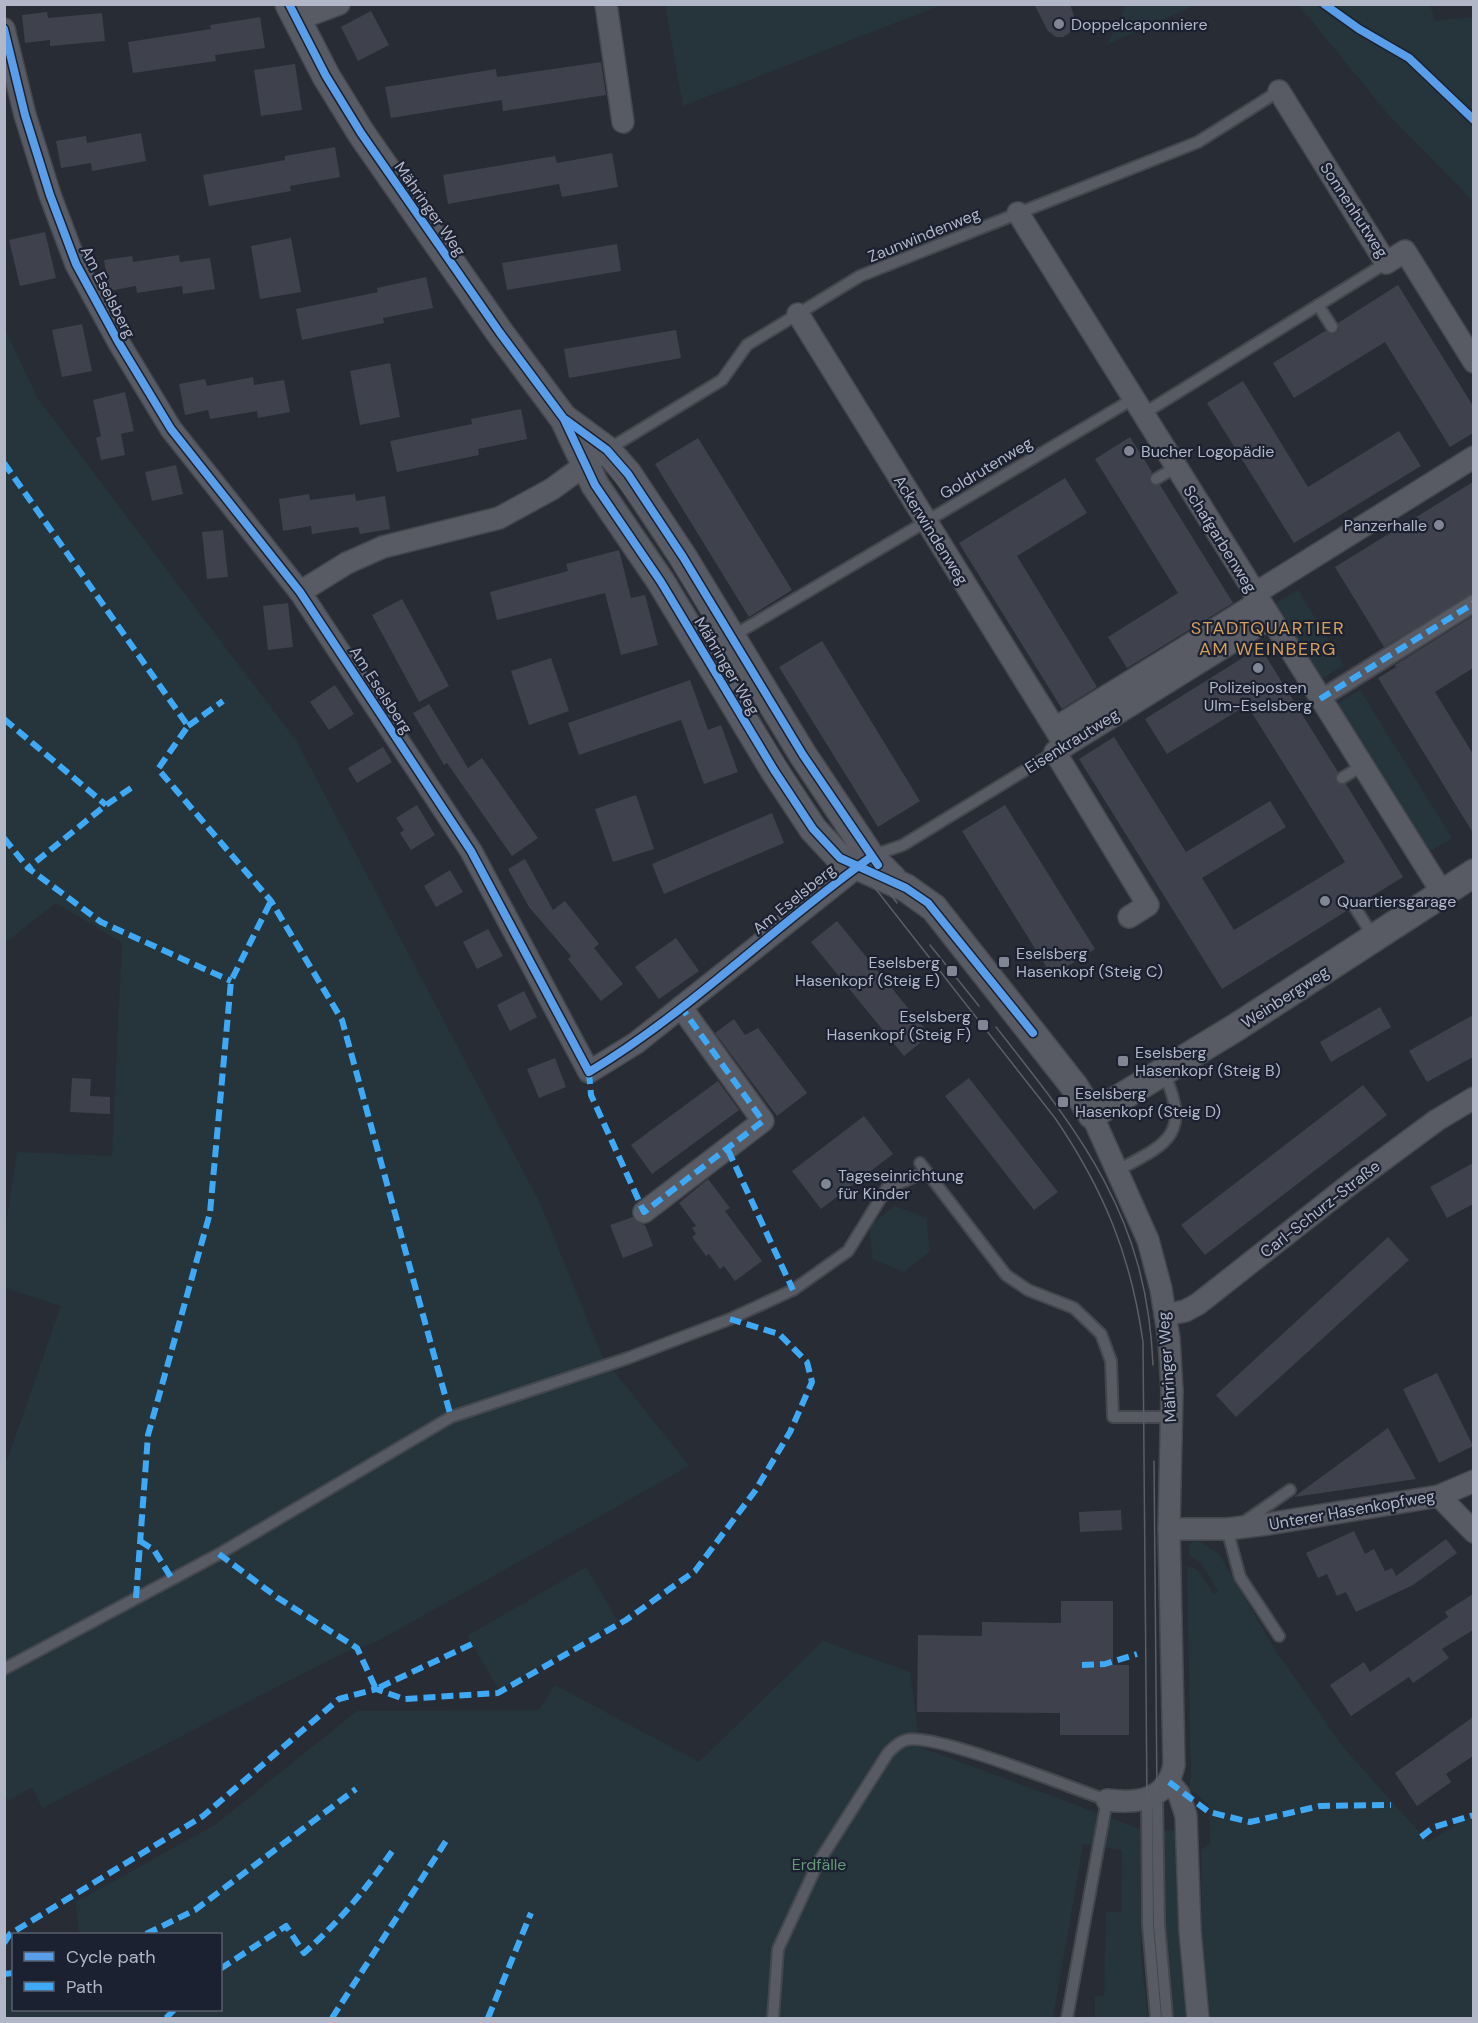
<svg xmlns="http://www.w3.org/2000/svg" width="1478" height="2023" viewBox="0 0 1478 2023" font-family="'DM Sans',sans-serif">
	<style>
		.green { fill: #25353b }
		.building { fill: #3f424c }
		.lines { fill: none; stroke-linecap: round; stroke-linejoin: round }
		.service-casing { stroke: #44474e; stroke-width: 14 }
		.pedestrian-casing { stroke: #44474e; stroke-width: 20 }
		.minor-casing { stroke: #44474e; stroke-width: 24 }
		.tertiary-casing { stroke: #44474e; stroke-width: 30 }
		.service { stroke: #585b63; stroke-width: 10 }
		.pedestrian { stroke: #585b63; stroke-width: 16 }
		.minor { stroke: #585b63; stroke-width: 21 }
		.tertiary { stroke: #585b63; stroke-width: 27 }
		.tram { stroke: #5b5e66; stroke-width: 1.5 }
		.quiet { stroke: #3fa9f5; stroke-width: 6; stroke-dasharray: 12 6; stroke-linecap: butt }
		.cycleway-casing { stroke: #1b2130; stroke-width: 11 }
		.cycleway { stroke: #5a9eea; stroke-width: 8 }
		.poi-dot { fill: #818694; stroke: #1b2130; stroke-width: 2 }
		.labels { text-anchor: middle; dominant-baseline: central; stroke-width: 4.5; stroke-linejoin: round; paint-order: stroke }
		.poi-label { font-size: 16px; fill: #b1b7c7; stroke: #1b2130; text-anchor: start }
		.street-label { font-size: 16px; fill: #b1b7c7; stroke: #1b2130 }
		.park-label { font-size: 16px; fill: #679878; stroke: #1b2130 }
		.neighbourhood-label { font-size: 18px; letter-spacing: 1.5px; fill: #d59f5d; stroke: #1b2130 }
	</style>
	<rect width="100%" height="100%" fill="#282c35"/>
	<g class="green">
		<path d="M665,4h276v1l-258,101z"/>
		<path d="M1125,5v-1l70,1 -89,40 14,-24z"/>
		<path d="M1299,5h131l5,16 38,-4v184l-86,-88z"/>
		<path d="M4,327l34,72 259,343 244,463 61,151 87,110 -311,175 -37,13 -299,154 -10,-21 -24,14 -3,-8 -1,-324 57,-163 -56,-18v-58l12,-78 95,4 10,-213 -66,-40 -51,40z"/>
		<path d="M1298,590l46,75 -25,15 -46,-75z"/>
		<path d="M1360,690l92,148 -25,15 -92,-148z"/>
		<path d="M895,1206l31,12 4,33 -26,21 -31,-13 -4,-33z"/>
		<path d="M1199,1541l20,13 57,97 67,96 85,95 45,-27v203h-263l-8,-82 -1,-86 9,-6 -1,-39 -20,-17 2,-12 -4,-208 2,-2 9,5 16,23 4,-3 -17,-28 -12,-8 1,-12z"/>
		<path d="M586,1567l32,54 -119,69 -32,-54z"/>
		<path d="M823,1641l87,31 10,75 220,82 1,128 7,61h-53v-22h9l2,-84h15l1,-62 -39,-6 -30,174h-1048l-1,-37 9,-2 1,31h206v-76h-141l-3,-32 140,-78 141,-113 182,-1 16,-25 144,77z"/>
		<path d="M1163,1830l14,1 1,89 9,98h-14l-9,-97z"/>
	</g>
	<g class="building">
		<path d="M1034,4h36l5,15 -1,11 -11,7h-7l-8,-6z"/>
		<path d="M371,11l18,34 -31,16 -17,-34z"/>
		<path d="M47,12l1,6 54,-5 3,28 -55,5v-6l-25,3 -3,-28z"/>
		<path d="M260,17l5,31 -50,7 1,6 -83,12 -5,-31 83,-13 -1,-4z"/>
		<path d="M601,62l5,33 -103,16 -1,-11 -111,18 -6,-31 111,-18 1,8z"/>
		<path d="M295,64l7,46 -41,6 -7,-46z"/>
		<path d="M141,133l5,28 -54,10 -1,-8 -30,5 -5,-27 30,-5 1,7z"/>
		<path d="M335,147l5,30 -50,9 1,5 -82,15 -6,-31 82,-15v-4z"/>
		<path d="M612,153l6,34 -56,10 -3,-13 -111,20 -5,-29 112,-19 2,7z"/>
		<path d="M45,232l11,46 -36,8 -11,-46z"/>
		<path d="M291,238l10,54 -41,7 -9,-53z"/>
		<path d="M617,244l4,27 -114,19 -5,-27z"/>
		<path d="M179,255l1,7 30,-4 5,31 -32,5 -1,-8 -45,7 -1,-7 -27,5 -5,-31 28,-4 1,6z"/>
		<path d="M426,277l7,31 -50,10 1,5 -82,17 -6,-31 82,-17 -1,-4z"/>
		<path d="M1398,285l75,121v27l-23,14 -65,-105 -91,56 -21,-35 52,-32 10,3 4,-4 -1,-7z"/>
		<path d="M82,324l10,47 -30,6 -10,-47z"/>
		<path d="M676,330l5,28 -112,20 -5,-29z"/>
		<path d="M390,363l10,54 -40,8 -10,-54z"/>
		<path d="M253,377l1,8 30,-5 6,32 -32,6 -1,-7 -47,8 -2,-9 -23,5 -6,-31 26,-5 2,7z"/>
		<path d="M1243,381l65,106 91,-56 22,35 -127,77 -87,-140z"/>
		<path d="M125,392l9,39 -13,3 4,21 -24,5 -5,-22 5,-2 -8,-36z"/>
		<path d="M521,409l6,30 -49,10 1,6 -82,17 -7,-31 82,-17 -1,-5z"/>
		<path d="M1130,437l22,35 -3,7 1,4 10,2 73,118 -106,65 -19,-31 70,-44 -83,-134z"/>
		<path d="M698,438l94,152 -43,27 -94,-153z"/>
		<path d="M176,465l7,29 -31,7 -7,-29z"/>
		<path d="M1065,478l22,35 -70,43 80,131 -35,22 -103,-166z"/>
		<path d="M1473,482v111l-89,54 -49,-80z"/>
		<path d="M309,494l1,6 45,-6 1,7 29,-5 5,33 -30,5 -2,-7 -46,7 -1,-8 -28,5 -4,-32z"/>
		<path d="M223,530l5,47 -21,2 -5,-47z"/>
		<path d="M619,550l12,48 14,-3 13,50 -37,10 -16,-62 -108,27 -7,-28 78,-21 -2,-7z"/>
		<path d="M402,599l47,87 -30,16 -47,-87z"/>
		<path d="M288,603l5,44 -25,3 -5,-44z"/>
		<path d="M1473,616v52l-38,24 38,62v79l-95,-155 18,-11 -1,-2z"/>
		<path d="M822,641l98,160 -42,26 -99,-160z"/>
		<path d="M1260,647l78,125 -3,6 1,4 10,2 57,93 -42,26 -4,-4h-6l-4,4 1,7 -126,79 -143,-230 35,-22 72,115 84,-51 16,26 -84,51 32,52 111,-68 -98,-157 -80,49 -22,-35z"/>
		<path d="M551,658l18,53 -40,14 -18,-54z"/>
		<path d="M690,680l18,50 13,-5 17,47 -34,12 -23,-64 -102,35 -11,-32z"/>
		<path d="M335,685l19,29 -25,16 -19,-28z"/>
		<path d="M429,704l39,64 14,-10 56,80 -26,18 -65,-93 -3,2 -31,-52z"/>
		<path d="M383,747l9,15 -35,21 -9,-15z"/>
		<path d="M636,795l18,54 -41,13 -18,-53z"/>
		<path d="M417,805l18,30 -24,15 -11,-17 4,-3 -8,-12z"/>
		<path d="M1005,805l90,144 -43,27 -90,-145z"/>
		<path d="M772,813l12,30 -120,51 -12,-30z"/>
		<path d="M525,859l28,51 12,-9 34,43 -5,4 29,36 -22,17 -33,-42 3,-3 -42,-49 -21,-38z"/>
		<path d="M450,870l13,22 -27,15 -12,-21z"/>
		<path d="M837,921l93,114 -26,21 -93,-114z"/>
		<path d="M488,929l15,27 -26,13 -14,-27z"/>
		<path d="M676,938l23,33 -40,28 -24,-32z"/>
		<path d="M524,991l13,26 -27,14 -13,-26z"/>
		<path d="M1380,1007l11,20 -60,35 -11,-20z"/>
		<path d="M1473,1015v42l-46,25 -18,-31z"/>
		<path d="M734,1019l11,16 13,-7 49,65 -30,23 -62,-83z"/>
		<path d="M555,1058l11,29 -27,11 -12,-29z"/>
		<path d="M72,1078l19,1 -1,17 20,1v17l-40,-2z"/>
		<path d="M969,1078l89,114 -24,18 -89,-114z"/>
		<path d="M718,1081l21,29 -87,64 -21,-29z"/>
		<path d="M1363,1085l24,30 -182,140 -24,-30z"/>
		<path d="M864,1116l29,38 -72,55 -29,-38z"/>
		<path d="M1473,1163v41l-26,14 -17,-31z"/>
		<path d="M708,1179l22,29 -5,3 37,50 -27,20 -11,-15 -4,3 -11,-15 -3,2 -14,-19 4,-3 -4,-6 4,-2 -17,-23z"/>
		<path d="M633,1217l6,6 6,2 8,21 -30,12 -13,-33z"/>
		<path d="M1388,1237l21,23 -173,157 -20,-22z"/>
		<path d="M1437,1373l36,73 -34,17 -36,-74z"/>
		<path d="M1388,1428l28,51 -122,18z"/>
		<path d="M1121,1510l1,20 -42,2 -1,-20z"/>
		<path d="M1354,1531l11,23 9,-5 11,22 7,-3 4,8 50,-37 11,14 -44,32 -57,27 -10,-20 -9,4 -10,-22 -9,4 -12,-25z"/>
		<path d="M1473,1594v36l-31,19 7,9 -36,25 -4,-6 -58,39 -21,-31 34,-23 6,10 78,-55 -3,-5z"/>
		<path d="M1061,1601h52v64h16v70h-69v-22l-143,-1 1,-77 64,1v-14l79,1z"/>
		<path d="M1473,1717v39l-27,18 5,8 -34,24 -22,-33z"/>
	</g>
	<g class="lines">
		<defs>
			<g id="service">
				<path d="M1318,305l14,22"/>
				<path d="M1143,414l243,-151"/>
				<path d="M607,450l115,-70 25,-35 113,-69 338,-134 81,-51"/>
				<path d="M1156,479l20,-12"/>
				<path d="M731,637l402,-238"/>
				<path d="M1342,778l20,-12"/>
				<path d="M871,856l32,-11 152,-93"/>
				<path d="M1354,906l19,30"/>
				<path d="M920,1163l86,112 22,15 46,18 27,26 10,27 2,56h59"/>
				<path d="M1118,1170c51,-27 73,-36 46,-97"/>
				<path d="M1241,1524l49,-34"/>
				<path d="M1227,1529l13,48 39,59"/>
				<path d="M4,1669l215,-115 232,-137 177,-59 102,-39 63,-29 55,-39 39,-63 39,-16"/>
				<path d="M1157,1795l2,129 8,94"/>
				<path d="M1147,1800l1,125 8,93"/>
				<path d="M773,2018l5,-69 40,-86 70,-110c5,-5 10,-11 18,-13 27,-8 165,48 201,60l-40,218"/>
			</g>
			<path id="pedestrian" d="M1320,699l154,-96"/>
			<g id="minor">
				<path d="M606,4l17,118"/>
				<path d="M296,20l43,-16"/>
				<path d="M4,29l21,86 25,80 26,69 43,79 52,86 129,163 171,259 118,221 47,-29 221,-176"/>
				<path d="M1279,91l107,172 19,-12 69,111"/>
				<path d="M1018,213l425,681"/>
				<path d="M798,314l267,431"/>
				<path d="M300,592l47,-29 36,-16 116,-29 53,-29 44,-32"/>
				<path d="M1254,594l220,-137"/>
				<path d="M1055,728l204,-126"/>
				<path d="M1129,917l19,-12 -93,-153 214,-133"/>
				<path d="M1092,1115l56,125 13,49 8,50 3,52 -3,138 5,236c-7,35 -36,39 -67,35"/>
				<path d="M644,1212l119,-91 -82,-114"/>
				<path d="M1165,1315l20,-4 13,-7 155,-122 84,-62 37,-22"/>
				<path d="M1439,1496l35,36"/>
				<path d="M1169,1529h58l41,-5 171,-28 35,-15"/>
				<path d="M1169,1782l10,12 7,22 4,115 8,87"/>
			</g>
			<g id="tertiary">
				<path d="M289,4l37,72 35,57 139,200 64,86 31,66 66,97 113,188 39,59 27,29 66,30 28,20 140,178 18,29 143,-87 239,-155"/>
				<path d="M565,419l42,31 21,24 55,83 120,198 68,102 21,21"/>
			</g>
		</defs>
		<use href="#service" class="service-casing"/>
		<use href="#pedestrian" class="pedestrian-casing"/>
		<use href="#minor" class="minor-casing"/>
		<use href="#tertiary" class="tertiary-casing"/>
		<use href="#service" class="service"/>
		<use href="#pedestrian" class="pedestrian"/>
		<use href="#minor" class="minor"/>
		<use href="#tertiary" class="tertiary"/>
		<g class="tram">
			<path d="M283,4l38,74 36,57 139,200 144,196 177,283 238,304c49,72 76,138 88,224l4,458"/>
			<path d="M294,4l35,68 36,58 158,227 125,167 108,177"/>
			<path d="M797,768l100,135"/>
			<path d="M930,945l49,61"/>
			<path d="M996,1027c87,110 151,191 157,338"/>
			<path d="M1154,1461l3,334"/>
		</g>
		<g class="quiet">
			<path d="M4,463l184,263 -30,43 113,132 71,119 109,397"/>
			<path d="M1320,699l154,-96"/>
			<path d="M4,719l102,86"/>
			<path d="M188,726l35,-25"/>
			<path d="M131,788l-25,17 -78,63 73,54 130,59"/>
			<path d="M4,838l24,30"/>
			<path d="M589,1072l2,23 53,117 119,-91 -82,-114"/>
			<path d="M728,1150l65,140"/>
			<path d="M140,1541l14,9 18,29"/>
			<path d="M219,1554l59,44 79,50 19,41 96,-45"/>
			<path d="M136,1598l12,-163 62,-222 21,-232 40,-80"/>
			<path d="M1082,1665l23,-1 32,-10"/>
			<path d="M1169,1782l40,30 41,10 70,-16 71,-1"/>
			<path d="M1421,1837l13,-10 40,-12"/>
			<path d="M146,1934l49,-24 161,-121"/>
			<path d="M4,1943l6,-9 193,-118 136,-117 37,-10 28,10 94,-6 128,-73 69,-49 60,-80 35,-59 22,-50 -5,-20 -28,-28 -49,-15"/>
			<path d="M220,1969l66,-43 18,27c36,-32 64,-66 91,-106"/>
			<path d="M4,1974l10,-1"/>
			<path d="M166,2018l8,-8"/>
			<path d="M332,2018l114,-177"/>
			<path d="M488,2018l43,-105"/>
		</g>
		<defs>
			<g id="cycleway">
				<path d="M289,4l37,72 35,57 139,200 64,86 31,66 66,97 113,188 39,59 27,29 66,30 22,15 105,130"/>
				<path d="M1324,4l35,25 50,29 65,62"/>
				<path d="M4,29l21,86 25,80 26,69 43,79 52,86 129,163 171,259 118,221c102,-61 186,-147 282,-215"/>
				<path d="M566,420l41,30 21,24 55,83 120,198 75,110"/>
			</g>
		</defs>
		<use href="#cycleway" class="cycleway-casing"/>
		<use href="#cycleway" class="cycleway"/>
	</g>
	<g class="poi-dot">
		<circle cx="1059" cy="24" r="6"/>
		<circle cx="1129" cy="451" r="6"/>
		<circle cx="1439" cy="525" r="6"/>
		<circle cx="1258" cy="668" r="6"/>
		<circle cx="1325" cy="901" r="6"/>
		<rect x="998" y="956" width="12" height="12" rx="3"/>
		<rect x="946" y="965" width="12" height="12" rx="3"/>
		<rect x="977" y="1019" width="12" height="12" rx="3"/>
		<rect x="1117" y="1055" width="12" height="12" rx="3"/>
		<rect x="1057" y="1096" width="12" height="12" rx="3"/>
		<circle cx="826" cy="1184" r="6"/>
	</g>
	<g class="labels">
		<g class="poi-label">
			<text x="1071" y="24">Doppelcaponniere</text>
			<text x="1141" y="451">Bucher Logopädie</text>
			<text x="1427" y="525" text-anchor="end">Panzerhalle</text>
			<text x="1258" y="687" text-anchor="middle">Polizeiposten<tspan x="1258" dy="18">Ulm-Eselsberg</tspan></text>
			<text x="1337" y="901">Quartiersgarage</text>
			<text x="1016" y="953">Eselsberg<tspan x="1016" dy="18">Hasenkopf (Steig C)</tspan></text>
			<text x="940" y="962" text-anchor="end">Eselsberg<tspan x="940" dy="18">Hasenkopf (Steig E)</tspan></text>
			<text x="971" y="1016" text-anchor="end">Eselsberg<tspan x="971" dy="18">Hasenkopf (Steig F)</tspan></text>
			<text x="1135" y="1052">Eselsberg<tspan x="1135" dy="18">Hasenkopf (Steig B)</tspan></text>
			<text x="1075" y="1093">Eselsberg<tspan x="1075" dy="18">Hasenkopf (Steig D)</tspan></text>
			<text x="838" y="1175">Tageseinrichtung<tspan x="838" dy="18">für Kinder</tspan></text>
		</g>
		<g class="street-label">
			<text transform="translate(430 209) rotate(55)">Mähringer Weg</text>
			<text transform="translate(1354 210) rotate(57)">Sonnenhutweg</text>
			<text transform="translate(924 235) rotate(-22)">Zaunwindenweg</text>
			<text transform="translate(108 292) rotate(63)">Am Eselsberg</text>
			<text transform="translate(986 468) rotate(-31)">Goldrutenweg</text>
			<text transform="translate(931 530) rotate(58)">Ackerwindenweg</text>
			<text transform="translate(1220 539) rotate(58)">Schafgarbenweg</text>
			<text transform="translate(727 666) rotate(59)">Mähringer Weg</text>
			<text transform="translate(381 690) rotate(57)">Am Eselsberg</text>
			<text transform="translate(1072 741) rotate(-32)">Eisenkrautweg</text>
			<text transform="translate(794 899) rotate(-39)">Am Eselsberg</text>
			<text transform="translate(1285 997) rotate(-33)">Weinbergweg</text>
			<text transform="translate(1320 1209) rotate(-38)">Carl-Schurz-Straße</text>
			<text transform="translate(1167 1367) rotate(-94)">Mähringer Weg</text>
			<text transform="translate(1352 1510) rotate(-10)">Unterer Hasenkopfweg</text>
		</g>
		<g class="park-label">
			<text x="819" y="1864">Erdfälle</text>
		</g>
		<g class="neighbourhood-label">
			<text x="1268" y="628">STADTQUARTIER<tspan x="1268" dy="21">AM WEINBERG</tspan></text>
		</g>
	</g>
	<rect width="1478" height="2023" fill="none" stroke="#b1b7c7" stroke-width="12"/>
	<rect x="12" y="1933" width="210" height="78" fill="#1b2130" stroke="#575d6c" stroke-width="1.5"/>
	<rect x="24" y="1952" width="30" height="9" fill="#5a9eea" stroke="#575d6c" stroke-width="1.5"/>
	<text x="66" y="1963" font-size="18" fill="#b1b7c7">Cycle path</text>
	<rect x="24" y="1982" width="30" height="9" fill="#3fa9f5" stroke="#575d6c" stroke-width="1.5"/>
	<text x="66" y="1993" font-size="18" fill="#b1b7c7">Path</text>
</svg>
